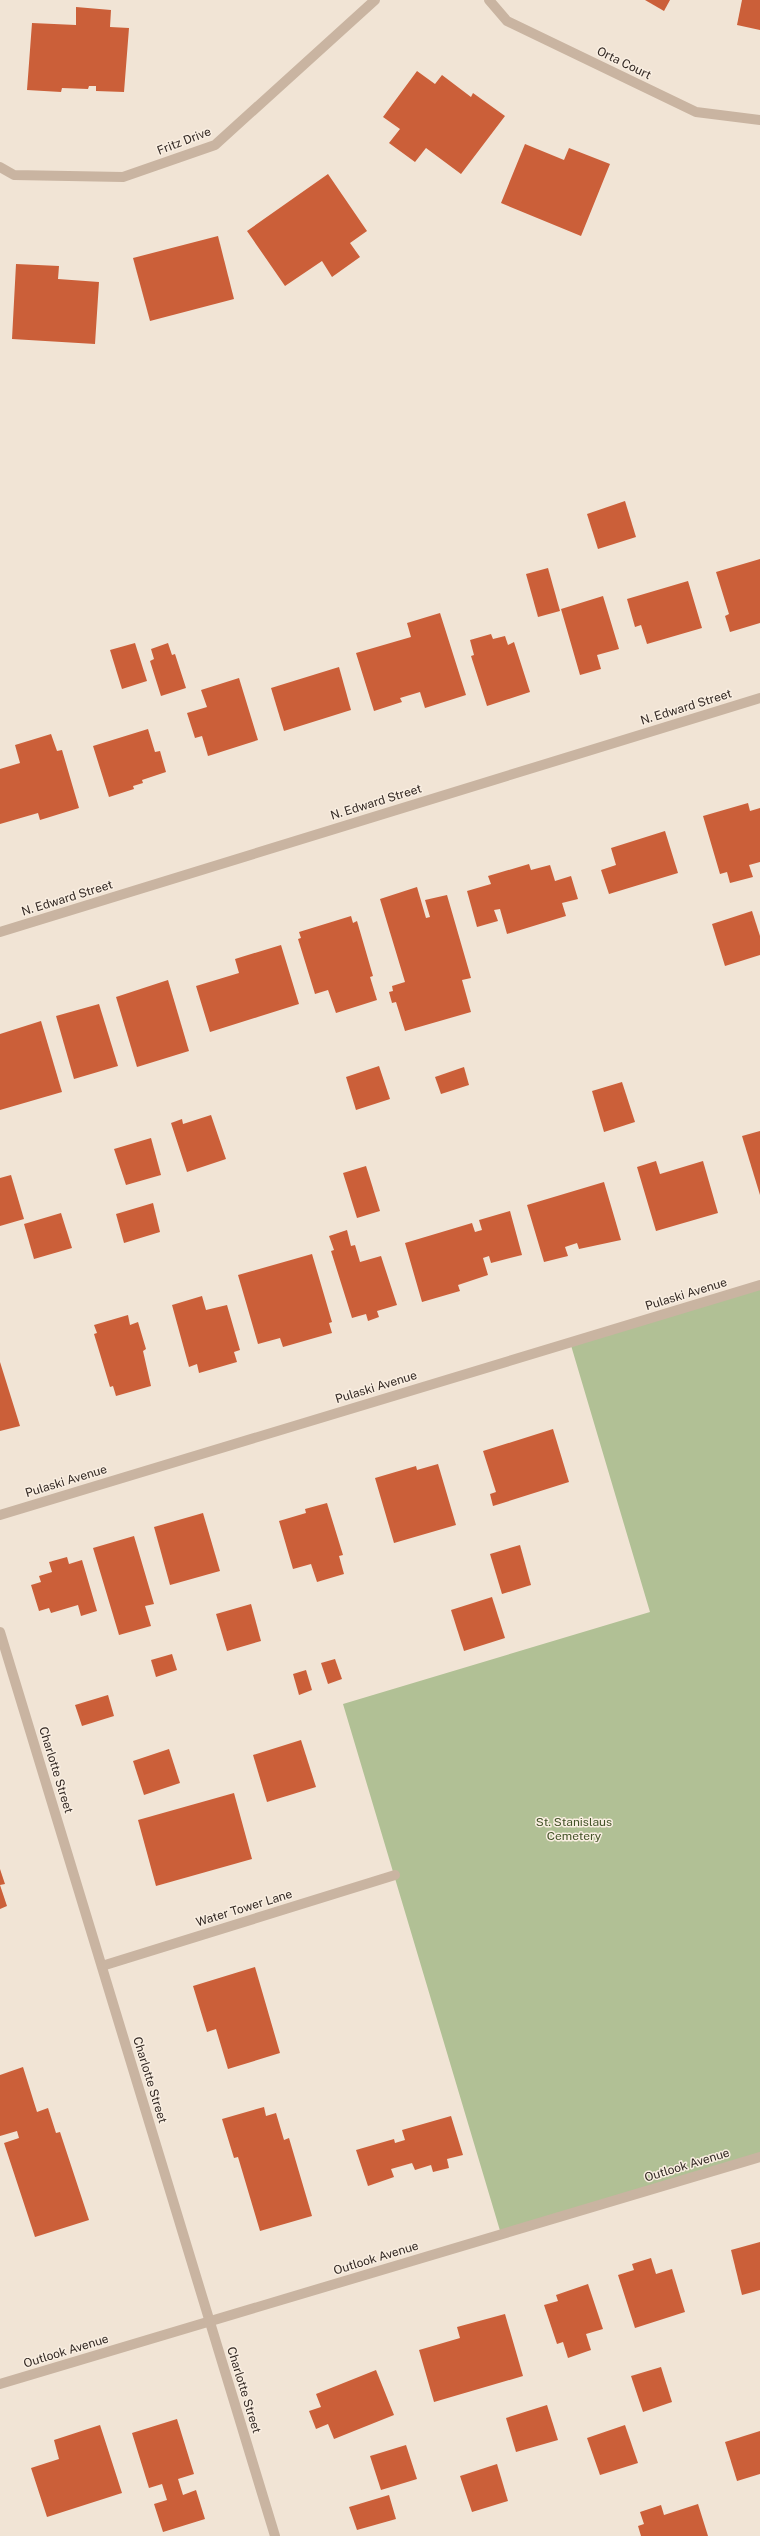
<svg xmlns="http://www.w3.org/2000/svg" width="760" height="2536" viewBox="0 0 760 2536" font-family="'Public Sans',sans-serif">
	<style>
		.green { fill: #b1c095 }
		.building { fill: #cb5f39 }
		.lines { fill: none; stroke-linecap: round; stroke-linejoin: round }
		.street { stroke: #c9b4a1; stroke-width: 10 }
		.labels { text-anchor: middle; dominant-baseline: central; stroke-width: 3; stroke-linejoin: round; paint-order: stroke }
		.street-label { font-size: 12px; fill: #332924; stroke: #f9eee1 }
		.park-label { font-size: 12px; fill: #425227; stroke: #f9eee1 }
	</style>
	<rect width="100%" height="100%" fill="#f1e4d5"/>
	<path class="green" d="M760,1285v872l-259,77 -158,-530 307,-92 -80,-270z"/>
	<g class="building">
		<path d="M645,0h25l-6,11z"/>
		<path d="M742,0h18v30l-23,-5z"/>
		<path d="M76,7l35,3 -1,17 19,1 -5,64 -28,-1v-5h-7l-1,3 -26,-1 -1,4 -34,-2 5,-67 44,2z"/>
		<path d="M417,71l18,13 7,-9 29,22 2,-4 32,23 -44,58 -35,-26 -11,14 -26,-19 11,-14 -17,-12z"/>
		<path d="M525,144l39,16 5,-12 41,16 -29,72 -80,-33z"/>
		<path d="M328,174l39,57 -17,12 10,14 -28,20 -10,-16 -37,25 -38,-55z"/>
		<path d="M218,236l16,63 -84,22 -17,-63z"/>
		<path d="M16,264l43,2 -1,13 41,3 -4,62 -83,-5z"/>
		<path d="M625,501l11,36 -38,12 -11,-35z"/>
		<path d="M760,559v64l-30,9 -5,-16 4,-2 -13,-42z"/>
		<path d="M548,568l12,43 -22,6 -12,-43z"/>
		<path d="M688,581l14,47 -55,16 -6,-19 -6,2 -8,-28z"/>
		<path d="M603,596l16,53 -22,6 4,14 -21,6 -19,-66z"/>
		<path d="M440,613l26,82 -41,13 -5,-16 -20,6 2,4 -28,9 -18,-58 55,-16 -4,-14z"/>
		<path d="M491,634l2,5 12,-3 3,9 6,-3 16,50 -43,14 -16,-50 3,-1 -4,-15z"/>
		<path d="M135,643l12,38 -25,8 -12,-39z"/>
		<path d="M168,643l4,12 3,-1 11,34 -25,8 -11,-35 4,-2 -3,-10z"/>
		<path d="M339,667l12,43 -67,21 -13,-43z"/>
		<path d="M239,678l19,62 -50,16 -6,-20 -7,2 -8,-25 20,-6 -6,-17z"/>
		<path d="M148,729l7,23 5,-1 6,21 -24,8 1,3 -10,3 1,3 -25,8 -16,-51z"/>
		<path d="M51,734l6,17 5,-1 17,58 -39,12 -2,-7 -38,11v-55l20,-6 -5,-18z"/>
		<path d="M748,803l2,8 10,-3v54l-11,3 4,12 -23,6 -3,-11 -7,2 -17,-58z"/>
		<path d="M665,831l13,42 -69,21 -8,-24 15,-5 -5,-17z"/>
		<path d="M529,864l2,6 19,-5 5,16 16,-5 7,23 -16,4 4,13 -59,18 -7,-25 -6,1 4,11 -21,6 -10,-36 24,-7 -3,-8z"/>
		<path d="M417,887l9,31 4,-1 -5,-17 22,-5 24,83 -9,2 9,32 -66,19 -9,-29 -4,1 -3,-11 4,-1 -1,-5 13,-4 -25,-83z"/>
		<path d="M752,911l8,25v19l-35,11 -13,-42z"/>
		<path d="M351,916l2,7 4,-2 16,55 -3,1 7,23 -41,13 -8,-23 -13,4 -17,-55 3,-1 -2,-6z"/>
		<path d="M281,945l18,59 -89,28 -14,-46 43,-13 -4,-14z"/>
		<path d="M168,980l21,71 -52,16 -21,-70z"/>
		<path d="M99,1004l19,62 -44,13 -18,-63z"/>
		<path d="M41,1021l21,71 -62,18v-76z"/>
		<path d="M379,1066l11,33 -34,11 -10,-33z"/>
		<path d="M464,1067l5,18 -28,9 -6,-17z"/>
		<path d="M622,1082l13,40 -31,10 -12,-41z"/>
		<path d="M211,1115l15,44 -39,13 -16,-49 11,-4 1,5z"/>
		<path d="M760,1131v64l-18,-59z"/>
		<path d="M151,1138l10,37 -35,10 -12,-36z"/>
		<path d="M656,1161l4,13 43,-13 15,52 -62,18 -19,-64z"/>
		<path d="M366,1166l14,45 -23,7 -14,-45z"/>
		<path d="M11,1175l13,44 -24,7v-48z"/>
		<path d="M604,1182l17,58 -42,9 -2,-6 -12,4 3,9 -24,6 -17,-57z"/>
		<path d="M153,1203l7,29 -36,11 -8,-29z"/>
		<path d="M510,1211l12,44 -31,8 -2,-7 -6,2 5,17 -30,10 2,6 -38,11 -17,-59 67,-20 3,9 7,-2 -3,-10z"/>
		<path d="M61,1213l11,35 -38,11 -10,-35z"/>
		<path d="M347,1230l4,16 4,-1 5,17 21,-6 16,49 -20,6 2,6 -11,4 -2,-7 -14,4 -21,-67 3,-1 -5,-14z"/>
		<path d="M312,1254l20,68 -3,1 3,10 -49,14 -3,-9 -22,6 -20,-69z"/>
		<path d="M202,1296l4,14 21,-5 13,45 -6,2 3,10 -38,11 -2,-9 -8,3 -17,-62z"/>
		<path d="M128,1315l2,10 8,-3 8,27 -3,2 8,35 -35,10 -3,-10 -3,1 -16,-53 3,-1 -3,-8z"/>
		<path d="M0,1362l20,64 -20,5z"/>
		<path d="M553,1429l16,53 -76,24 -3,-12 6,-2 -13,-41z"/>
		<path d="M438,1464l18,61 -62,18 -19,-65 41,-12 1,4z"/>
		<path d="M327,1503l16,52 -4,1 5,18 -27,8 -6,-18 -18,5 -14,-48 27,-8 -1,-4z"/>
		<path d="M203,1513l17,58 -50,14 -16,-58z"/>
		<path d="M134,1536l20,68 -9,2 6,20 -32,9 -26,-87z"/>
		<path d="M520,1545l11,40 -29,9 -12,-40z"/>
		<path d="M67,1557l2,7 13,-4 15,51 -16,5 -3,-11 -27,8 -2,-5 -10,3 -8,-26 10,-3 -2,-6 13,-4 -3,-10z"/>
		<path d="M492,1597l13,41 -41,13 -13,-41z"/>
		<path d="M251,1604l10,37 -34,10 -11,-37z"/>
		<path d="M172,1654l5,16 -21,7 -5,-17z"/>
		<path d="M335,1659l7,20 -14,5 -7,-21z"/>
		<path d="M306,1670l6,20 -13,5 -6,-21z"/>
		<path d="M108,1695l6,21 -32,10 -7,-21z"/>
		<path d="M301,1740l15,47 -49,15 -14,-47z"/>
		<path d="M169,1749l11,34 -36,12 -11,-34z"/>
		<path d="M234,1793l18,66 -96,27 -18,-66z"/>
		<path d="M0,1869l5,15 -5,1 7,21 -7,3z"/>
		<path d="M255,1967l25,86 -52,16 -12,-40 -9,3 -14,-46z"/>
		<path d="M23,2067l14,45 11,-4 8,25 4,-1 29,88 -54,17 -31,-94 15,-5 -2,-7 -17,5v-61z"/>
		<path d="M264,2107l2,9 10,-3 8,27 5,-2 23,78 -52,15 -22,-74 -4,1 -12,-39z"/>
		<path d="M451,2116l12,39 -16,4 2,9 -16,4 -2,-7 -16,5 -3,-7 -21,6 3,8 -26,9 -12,-36 38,-11 1,4 10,-3 -3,-10z"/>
		<path d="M760,2242v48l-18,5 -11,-45z"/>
		<path d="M651,2258l5,16 16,-5 13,43 -50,16 -17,-53 16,-5 -2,-6z"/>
		<path d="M588,2284l15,45 -17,5 5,16 -23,8 -5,-16 -6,2 -13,-39 14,-4 -2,-6z"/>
		<path d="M505,2314l18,62 -89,26 -15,-52 41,-12 -3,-11z"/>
		<path d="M661,2367l11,35 -29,10 -12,-36z"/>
		<path d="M376,2370l18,45 -60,24 -6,-15 -12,5 -7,-18 12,-4 -5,-13z"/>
		<path d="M547,2405l11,35 -42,12 -10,-34z"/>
		<path d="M177,2419l17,55 -16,5 5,16 13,-5 9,29 -42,13 -9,-28 13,-4 -5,-16 -13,4 -17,-55z"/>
		<path d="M100,2425l22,68 -75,24 -16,-49 28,-9 -5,-19z"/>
		<path d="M625,2425l13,38 -38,12 -13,-37z"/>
		<path d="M760,2431v43l-23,7 -12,-39z"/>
		<path d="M406,2445l11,34 -36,11 -11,-34z"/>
		<path d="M497,2464l11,37 -36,11 -12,-36z"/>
		<path d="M389,2495l7,24 -39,11 -8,-23z"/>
		<path d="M698,2504l10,32h-67l-3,-10 6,-2 -4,-12 21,-7 3,10z"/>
	</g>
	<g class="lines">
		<g class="street">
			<path d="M489,0l18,21 189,91 64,8"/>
			<path d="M0,167l14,8 109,2 92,-32 160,-145"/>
			<path d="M0,932l760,-234"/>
			<path d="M0,1515l760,-230"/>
			<path d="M0,1632l275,904"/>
			<path d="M102,1966l293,-91"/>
			<path d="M0,2384l760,-227"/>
		</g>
	</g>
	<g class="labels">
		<g class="street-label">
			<text transform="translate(624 63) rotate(26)">Orta Court</text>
			<text transform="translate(184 141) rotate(-21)">Fritz Drive</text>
			<text transform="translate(686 707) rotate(-17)">N. Edward Street</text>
			<text transform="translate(376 802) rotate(-17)">N. Edward Street</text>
			<text transform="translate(67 898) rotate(-17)">N. Edward Street</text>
			<text transform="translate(686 1294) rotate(-17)">Pulaski Avenue</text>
			<text transform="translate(376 1387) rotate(-17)">Pulaski Avenue</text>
			<text transform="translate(66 1481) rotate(-17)">Pulaski Avenue</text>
			<text transform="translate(56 1770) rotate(73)">Charlotte Street</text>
			<text transform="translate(244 1908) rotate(-17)">Water Tower Lane</text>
			<text transform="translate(150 2080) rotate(73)">Charlotte Street</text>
			<text transform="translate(687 2165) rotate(-17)">Outlook Avenue</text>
			<text transform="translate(376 2258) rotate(-17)">Outlook Avenue</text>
			<text transform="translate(66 2351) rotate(-17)">Outlook Avenue</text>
			<text transform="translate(244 2390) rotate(73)">Charlotte Street</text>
		</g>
		<g class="park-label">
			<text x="574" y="1822">St. Stanislaus<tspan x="574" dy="14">Cemetery</tspan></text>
		</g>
	</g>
</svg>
